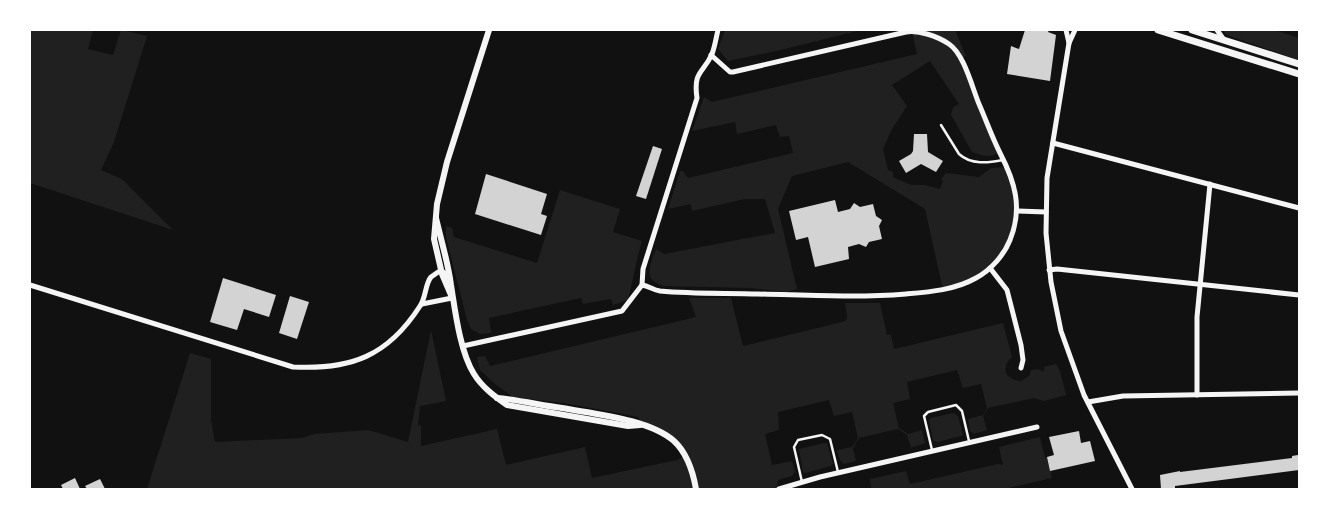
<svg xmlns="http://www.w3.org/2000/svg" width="1329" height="519" viewBox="0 0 1329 519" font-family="Lora,serif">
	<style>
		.green { fill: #202020 }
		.building { fill: #d3d3d3 }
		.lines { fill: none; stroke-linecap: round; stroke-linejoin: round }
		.service { stroke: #f5f5f5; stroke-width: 2.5 }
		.minor { stroke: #f5f5f5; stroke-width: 5 }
		.tertiary { stroke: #f5f5f5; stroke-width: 6 }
		.secondary { stroke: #f5f5f5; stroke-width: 7 }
	</style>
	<rect width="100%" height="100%" fill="#111"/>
	<g class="green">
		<path d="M30,30h63l-5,19 25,6 8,-25 26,6 -33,106 -13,28 21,9 51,51 -143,-47z"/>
		<path d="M725,30h136l-80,20 -53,11 -10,-12z"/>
		<path d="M911,30h44l11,26 -5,2 39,95c-11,5 -17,3 -28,-1l-21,-37 2,-8 6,-3 -29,-43 -38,24 15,21 -15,23 -9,20 5,21 5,2v5l18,8h14l15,4 3,-8 -2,-2 5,-6 33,4 12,-9 17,-1 10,44 -11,37 -23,25 -41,17 -18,-81 -77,-47 -56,14 -14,33 19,80 -11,3 -35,-4 -87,-2c-22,-5 -14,-21 -8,-37l8,5 111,-21 -10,-34h-20l-53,12 -1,-7 -23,5 12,-38h3l5,7 105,-25 -4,-17 -9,1 -4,-12 -39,9 -2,-12 -43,9 12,-34 8,5 205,-48 -5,-23z"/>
		<path d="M1222,30h52l25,8v22l-72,-25z"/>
		<path d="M560,190l60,19 -7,23 29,9c-6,20 -9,39 -14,59l-15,5 -2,-6 -28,5 -2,-6 -92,20 2,15 -11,1 -9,-5 -4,-9 -21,-83v-11l6,2 2,9 83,26z"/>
		<path d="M689,298h42l12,48 103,-25 1,-4 -2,-14h35l7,32h4l3,14 109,-26 9,34c-6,5 -8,11 -5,18l7,5 7,1 8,-5 2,-6 7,-1 6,3v-5l12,-3 4,7 6,24 -22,6 -10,-3 -46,10 -5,8 4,14 -13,4 -4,-3 -2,-12 15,-4 4,-7 -6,-24 -18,4 -6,-18 -50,12 3,17 -17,4 6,25 9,6 14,-4 3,13 -14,5 -4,-13 -9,-6 -39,9 -6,10 3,13 -12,3 -4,-4 -3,-10 15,-3 6,-9 -6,-26 -18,4 -5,-16 -51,12 1,18 -14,4 7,31 20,-4 3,11 -3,4 -14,4 -1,9h-630l43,-136 21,6v61l4,22 87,-4 12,-4 54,-4 40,12 23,-112 15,71 -26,5 -2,20 3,-1v21l76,-17 9,36 79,-18 7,31 85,-18 8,-4 -10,-14 -35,-17 -1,-8 -75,-14 -51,-6 -18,-13 -15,-14 -3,-13 8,-1 5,10 206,-49z"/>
		<path d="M953,413l5,3 5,19 -2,1 -24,6 -4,-2 -4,-20 2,-2z"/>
		<path d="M1040,437l5,21 2,-1 5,21 -48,11h-133l-1,-10 36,-8 4,13 88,-20 5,1 -4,-18z"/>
		<path d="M824,443h3l6,21 -2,2 -26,7 -2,-1 -4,-23z"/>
	</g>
	<g class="building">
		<path d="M1025,30h24l-1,2 8,3 -6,46 -43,-7 4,-28 8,3z"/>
		<path d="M914,134h13l1,18 15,9 -7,11 -15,-8 -15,9 -7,-12 12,-7 2,-3z"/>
		<path d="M653,146l9,3 -16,50 -10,-3z"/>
		<path d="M486,174l61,20 -6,20 6,2 -6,19 -66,-21z"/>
		<path d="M835,200l3,12 12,-3 4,-6 6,4 13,-3 3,12 6,4 -3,6 3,13 -13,3 -3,5 -7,-3 -11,3 1,12 -34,8 -7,-30 -12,3 -7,-29z"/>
		<path d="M223,278l53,17 -7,22 -25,-8 -7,21 -27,-8z"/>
		<path d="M290,296l19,6 -12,37 -18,-6z"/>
		<path d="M1079,431l2,12 9,-2 5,20 -45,10 -3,-14 7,-2 -5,-18z"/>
		<path d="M1298,455l1,15 -124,16v3h-14l-1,-14 20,-4v1l112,-14v-2z"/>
		<path d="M75,478l5,11h-17l-2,-4z"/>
		<path d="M100,479l5,10h-18l-2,-3z"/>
	</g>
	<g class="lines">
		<g class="service">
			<path d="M941,125l18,29c12,11 29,9 44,6"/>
			<path d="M932,450l-8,-34 4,-4 28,-7 6,6 7,30"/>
			<path d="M802,482l-8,-35 4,-7 24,-5 8,4 8,33"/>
		</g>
		<g class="minor">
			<path d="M1066,30l3,13"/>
			<path d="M1075,30l-6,13 -22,135 -1,55 5,49 10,49 23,64 48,94"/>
			<path d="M1217,30l7,10"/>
			<path d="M1053,143l246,65"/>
			<path d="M1018,211l28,1"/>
			<path d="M990,268l17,22 14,55 2,15 -2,8"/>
			<path d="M1049,270l8,-1 242,26"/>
			<path d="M30,285l263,82c58,3 95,-11 127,-61 6,-8 5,-22 11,-29 3,-2 7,-5 10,-7l9,8"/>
			<path d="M642,285l1,-16 54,-171c-4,-27 6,-24 15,-44 3,-8 4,-16 6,-24"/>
			<path d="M422,304l30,-6"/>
			<path d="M463,346l159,-35 20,-26c7,1 11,5 18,6 32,3 65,2 98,3 49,1 99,4 148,0 23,-2 49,-4 70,-16 15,-8 28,-23 34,-38 13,-32 5,-58 -10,-87 -8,-16 -14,-33 -21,-49 -7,-17 -15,-50 -30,-60 -12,-8 -30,-14 -43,-12l-173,40h-3l-19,-17"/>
			<path d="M1197,395v-78l13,-133"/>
			<path d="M1088,402l35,-6 176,-3"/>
			<path d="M779,489l41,-12 217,-50"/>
		</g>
		<g class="tertiary">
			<path d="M436,218c5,22 12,44 15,67 4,25 9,67 23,89 8,13 20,22 33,31l121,21 12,-1"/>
			<path d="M451,295l-9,-21 -8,-35 3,-35 10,-42 42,-132"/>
			<path d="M497,398c22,2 43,7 65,10 32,6 87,11 112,33 13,12 19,31 22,48"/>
		</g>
		<g class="secondary">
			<path d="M1158,30l141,44"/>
			<path d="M1192,30l107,34"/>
		</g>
	</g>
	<rect width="1329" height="519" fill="none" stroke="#ffffff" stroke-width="62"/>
</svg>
